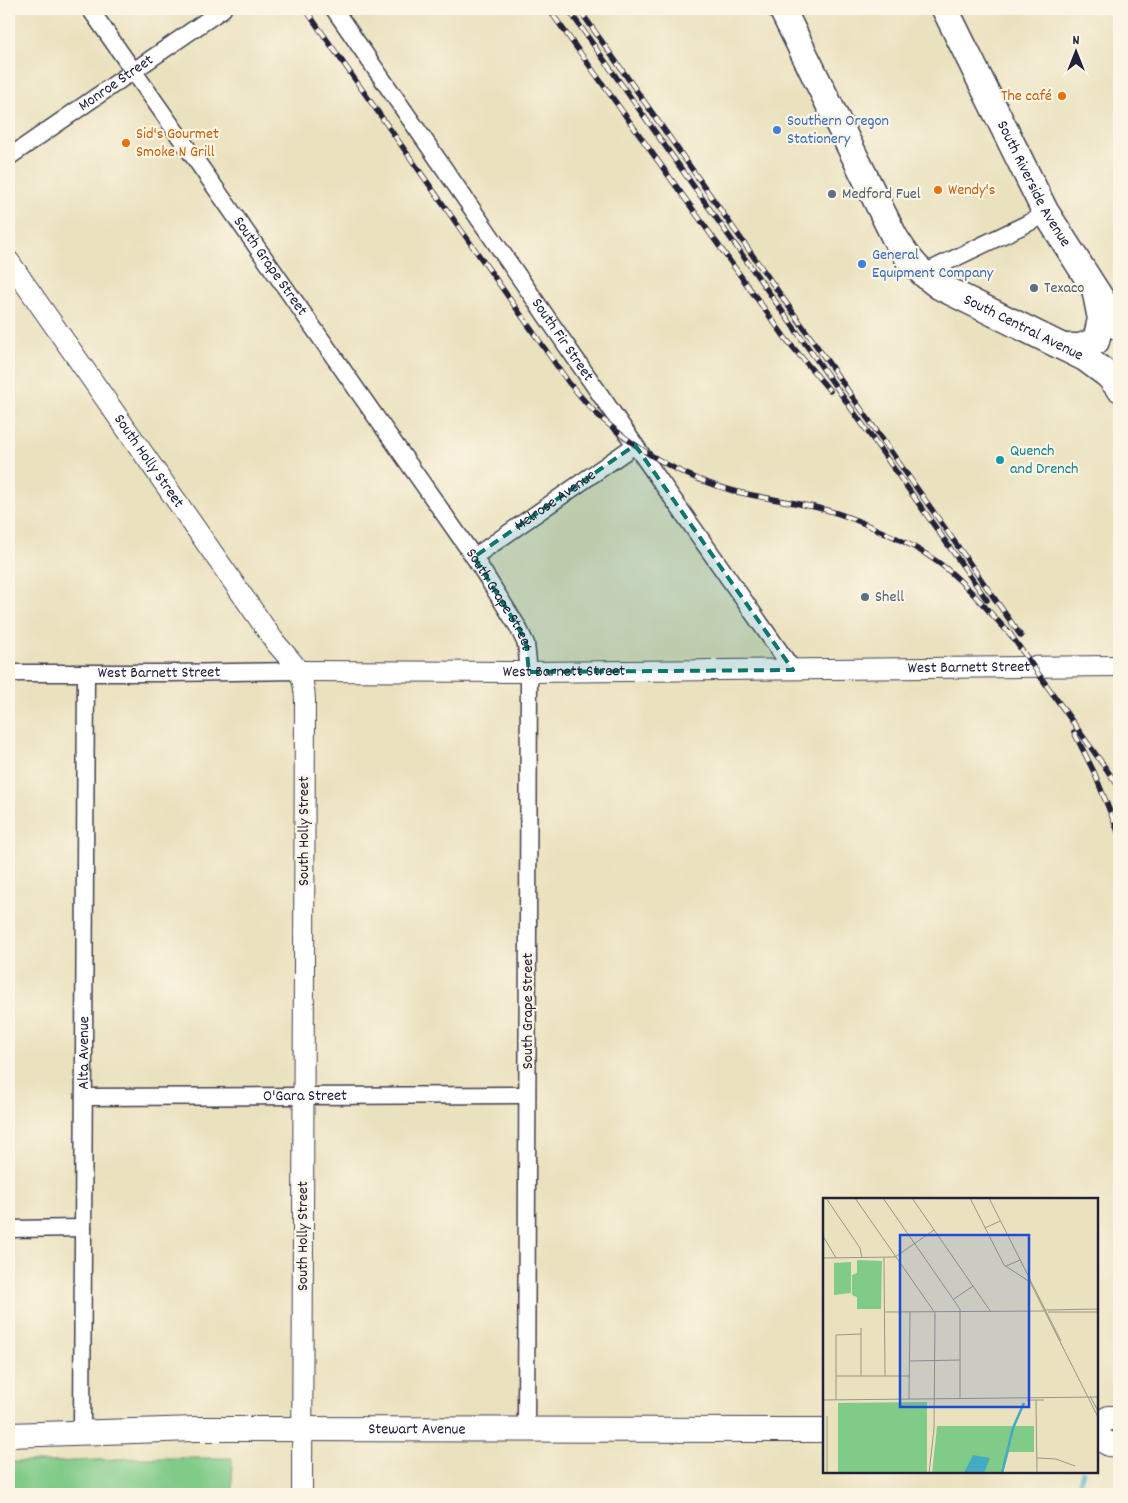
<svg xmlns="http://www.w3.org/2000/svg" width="1128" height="1503" viewBox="0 0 1128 1503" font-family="Dekko,sans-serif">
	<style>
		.green { fill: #80cb88; stroke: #517662 }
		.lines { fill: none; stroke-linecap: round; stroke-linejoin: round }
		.stream { stroke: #44abc4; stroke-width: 5 }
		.minor-casing { stroke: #403f4f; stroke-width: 19 }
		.tertiary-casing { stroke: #403f4f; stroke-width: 22 }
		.secondary-casing { stroke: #403f4f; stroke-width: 26 }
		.primary-casing { stroke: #403f4f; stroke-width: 29 }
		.minor { stroke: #fff; stroke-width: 16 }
		.tertiary { stroke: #fff; stroke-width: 20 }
		.secondary { stroke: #fff; stroke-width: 24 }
		.primary { stroke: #fff; stroke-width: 26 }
		.rail-casing { stroke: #22223b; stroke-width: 5.5 }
		.rail { stroke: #fcf5e5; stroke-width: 4; stroke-dasharray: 11; stroke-linecap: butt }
		.marked { fill: #0f766e; fill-opacity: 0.2; stroke: #0f766e; stroke-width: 4; stroke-dasharray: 10 6; stroke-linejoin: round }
		.food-dot { fill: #e8710a; stroke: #fcf5e5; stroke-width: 2 }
		.shop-dot { fill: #3f7fe0; stroke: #fcf5e5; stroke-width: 2 }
		.service-dot { fill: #5c6f8a; stroke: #fcf5e5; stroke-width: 2 }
		.culture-dot { fill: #0f9aa8; stroke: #fcf5e5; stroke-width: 2 }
		.labels { text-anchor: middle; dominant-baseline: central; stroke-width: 4.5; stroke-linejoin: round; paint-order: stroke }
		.street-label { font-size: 16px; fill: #22223b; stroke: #fcf5e5 }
		.food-label { font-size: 16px; fill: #c56008; stroke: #fcf5e5; text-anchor: start }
		.shop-label { font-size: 16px; fill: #366cbe; stroke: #fcf5e5; text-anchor: start }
		.service-label { font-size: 16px; fill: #4e5e75; stroke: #fcf5e5; text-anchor: start }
		.culture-label { font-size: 16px; fill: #0d838f; stroke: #fcf5e5; text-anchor: start }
		.inset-river { fill: none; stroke: #44abc4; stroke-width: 2.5 }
		.inset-road { fill: none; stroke: #9a958a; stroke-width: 1 }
		.view { fill: #1d4ed8; fill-opacity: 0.15; stroke: #1d4ed8; stroke-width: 2.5 }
		.inset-edge { fill: none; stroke: #22223b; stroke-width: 2.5 }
	</style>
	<rect width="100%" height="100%" fill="#fcf5e5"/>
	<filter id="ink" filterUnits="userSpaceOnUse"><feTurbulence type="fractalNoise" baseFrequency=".02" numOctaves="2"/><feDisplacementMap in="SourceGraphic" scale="10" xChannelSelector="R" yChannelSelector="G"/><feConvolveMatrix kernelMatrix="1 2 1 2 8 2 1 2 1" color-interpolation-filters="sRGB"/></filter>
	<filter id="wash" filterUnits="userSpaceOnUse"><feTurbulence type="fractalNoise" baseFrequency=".0096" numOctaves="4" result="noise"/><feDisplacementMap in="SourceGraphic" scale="20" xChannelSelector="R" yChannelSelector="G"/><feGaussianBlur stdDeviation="1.12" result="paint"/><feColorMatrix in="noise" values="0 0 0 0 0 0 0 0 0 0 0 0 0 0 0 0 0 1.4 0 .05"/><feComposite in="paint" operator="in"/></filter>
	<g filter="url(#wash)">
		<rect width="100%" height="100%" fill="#eae1be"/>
		<path class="green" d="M139,1458h93v36h-223v-32h43z"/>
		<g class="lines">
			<path class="stream" d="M1076,1494l7,-22"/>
		</g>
	</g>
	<g filter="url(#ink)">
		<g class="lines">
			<defs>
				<g id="minor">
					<path id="s1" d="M90,9l384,548 44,70 8,17 3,28 -3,757"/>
					<path id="s2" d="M334,9l301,436 158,225"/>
					<path id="s3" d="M9,157l214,-148"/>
					<path d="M922,274l125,-60"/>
					<path id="s4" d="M474,557l161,-112"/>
					<path id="s5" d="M9,673h163l127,-2"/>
					<path id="s6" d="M84,1097l443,-2"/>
					<path d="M9,1229l74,-1"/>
					<path id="s7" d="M82,1432l4,-758"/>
				</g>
				<g id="tertiary">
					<path id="s8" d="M9,261l266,381c18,22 29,27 30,58l-3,794"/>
					<path id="s9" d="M299,671l230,1 590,-6"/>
				</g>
				<g id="secondary">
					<path d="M1097,1424l12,-6h10"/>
					<path id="s10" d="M9,1435l187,-6 628,1"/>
					<path d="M1097,1437l12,7 10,1"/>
				</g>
				<g id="primary">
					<path id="s11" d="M782,9l112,227c14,23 23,34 45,50l146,72 23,17 11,13"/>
					<path id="s12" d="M945,9l100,202 74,116"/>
					<path d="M1063,347h17l16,-6 5,-22 -5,-25"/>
				</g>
			</defs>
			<use href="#minor" class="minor-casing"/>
			<use href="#tertiary" class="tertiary-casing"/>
			<use href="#secondary" class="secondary-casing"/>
			<use href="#primary" class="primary-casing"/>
			<use href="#minor" class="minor"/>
			<use href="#tertiary" class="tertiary"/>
			<use href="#secondary" class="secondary"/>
			<use href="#primary" class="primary"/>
			<defs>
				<g id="rail">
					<path d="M568,9l419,591"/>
					<path d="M579,9l442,627"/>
					<path d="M306,10l263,373c10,11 20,24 31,34 38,34 84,61 134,74 23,6 47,9 70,14 25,4 49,13 72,24 22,9 44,20 63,34 27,20 49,48 72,72"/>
					<path d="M553,15l233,324 44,52"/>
					<path d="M1008,631l111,156"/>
					<path d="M1074,732l20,40 25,62"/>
				</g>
			</defs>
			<use href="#rail" class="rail-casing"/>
			<use href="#rail" class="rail"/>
		</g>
	</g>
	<path class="marked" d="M635,445l158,225 -264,2 -3,-28 -8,-17 -44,-70z"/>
	<g class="food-dot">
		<circle cx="1062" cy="96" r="5"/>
		<circle cx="126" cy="143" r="5"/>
		<circle cx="938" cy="190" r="5"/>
	</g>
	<g class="shop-dot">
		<circle cx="777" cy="130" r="5"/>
		<circle cx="862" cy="264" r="5"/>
	</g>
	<g class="service-dot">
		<circle cx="832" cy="194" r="5"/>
		<circle cx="1034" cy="288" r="5"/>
		<circle cx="865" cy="597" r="5"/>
	</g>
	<circle class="culture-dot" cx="1000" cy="460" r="5"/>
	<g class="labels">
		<g class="street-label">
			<text stroke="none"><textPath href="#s3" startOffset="130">Monroe Street</textPath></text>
			<text stroke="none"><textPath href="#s12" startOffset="196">South Riverside Avenue</textPath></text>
			<text stroke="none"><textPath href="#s1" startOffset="314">South Grape Street</textPath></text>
			<text stroke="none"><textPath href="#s11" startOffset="415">South Central Avenue</textPath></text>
			<text stroke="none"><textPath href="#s2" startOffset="402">South Fir Street</textPath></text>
			<text stroke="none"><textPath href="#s8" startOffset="244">South Holly Street</textPath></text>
			<text stroke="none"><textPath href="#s4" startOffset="99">Melrose Avenue</textPath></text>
			<text stroke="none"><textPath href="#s1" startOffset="719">South Grape Street</textPath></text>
			<text stroke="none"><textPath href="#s9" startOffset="670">West Barnett Street</textPath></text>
			<text stroke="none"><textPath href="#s9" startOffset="265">West Barnett Street</textPath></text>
			<text stroke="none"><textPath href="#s5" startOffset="150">West Barnett Street</textPath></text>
			<text transform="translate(304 831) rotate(-90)">South Holly Street</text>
			<text transform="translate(528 1011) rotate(-90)">South Grape Street</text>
			<text stroke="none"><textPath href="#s7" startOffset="379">Alta Avenue</textPath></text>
			<text stroke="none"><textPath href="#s6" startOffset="221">O'Gara Street</textPath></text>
			<text transform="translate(303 1236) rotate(-90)">South Holly Street</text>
			<text stroke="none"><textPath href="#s10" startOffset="408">Stewart Avenue</textPath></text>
		</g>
		<g class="food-label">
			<text x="1052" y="96" text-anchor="end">The café</text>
			<text x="136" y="134">Sid's Gourmet<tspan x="136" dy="18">Smoke N Grill</tspan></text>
			<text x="948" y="190">Wendy's</text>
		</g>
		<g class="shop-label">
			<text x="787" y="121">Southern Oregon<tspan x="787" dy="18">Stationery</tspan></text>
			<text x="872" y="255">General<tspan x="872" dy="18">Equipment Company</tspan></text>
		</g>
		<g class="service-label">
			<text x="842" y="194">Medford Fuel</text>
			<text x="1044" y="288">Texaco</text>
			<text x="875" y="597">Shell</text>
		</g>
		<g class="culture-label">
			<text x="1010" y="451">Quench<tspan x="1010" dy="18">and Drench</tspan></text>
		</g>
	</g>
	<g transform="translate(823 1198)">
		<rect width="275" height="275" fill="#eae1be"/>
		<path d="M34,62l25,1 -1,48h-24v-12l-5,-2v-20l5,-2zM28,64v31l-17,2v-32zM104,204v71h-89v-70zM114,228h97v26h-25l-6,21h-71z" fill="#80cb88"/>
		<path d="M150,257l17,3 -6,15h-20z" fill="#44abc4"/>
		<path class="inset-river" d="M179,275l11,-45 11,-25"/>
		<path class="inset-road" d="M3,0l34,50 2,10M32,0l80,115 -1,116 -5,44M60,0l77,111v90M89,0l79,114M147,0l34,67 26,17 68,135M166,0l72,143M162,30l15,-7M0,38l13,22M0,60l72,-1 39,-27M61,60l1,118M183,68l14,-6M131,101l19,-13M222,112l53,-1M62,114l159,-1M225,114h50M38,130v48M87,163l50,-1M13,178h74M267,198l8,15M86,201l1,-87M0,202l275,-3M13,202v-65l25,-1M204,202h17M213,202l1,73M214,260l19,1 19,7M4,275v-57"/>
		<path class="view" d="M77,37h129v172h-129z"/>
		<rect width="275" height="275" class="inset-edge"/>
	</g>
	<rect width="1128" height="1503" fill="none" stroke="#fcf5e5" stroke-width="30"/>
	<g transform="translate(1076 52)" stroke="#fcf5e5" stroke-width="4" paint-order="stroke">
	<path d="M0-4L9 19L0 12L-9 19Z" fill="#22223b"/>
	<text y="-8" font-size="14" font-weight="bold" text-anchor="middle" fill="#22223b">N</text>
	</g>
</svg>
